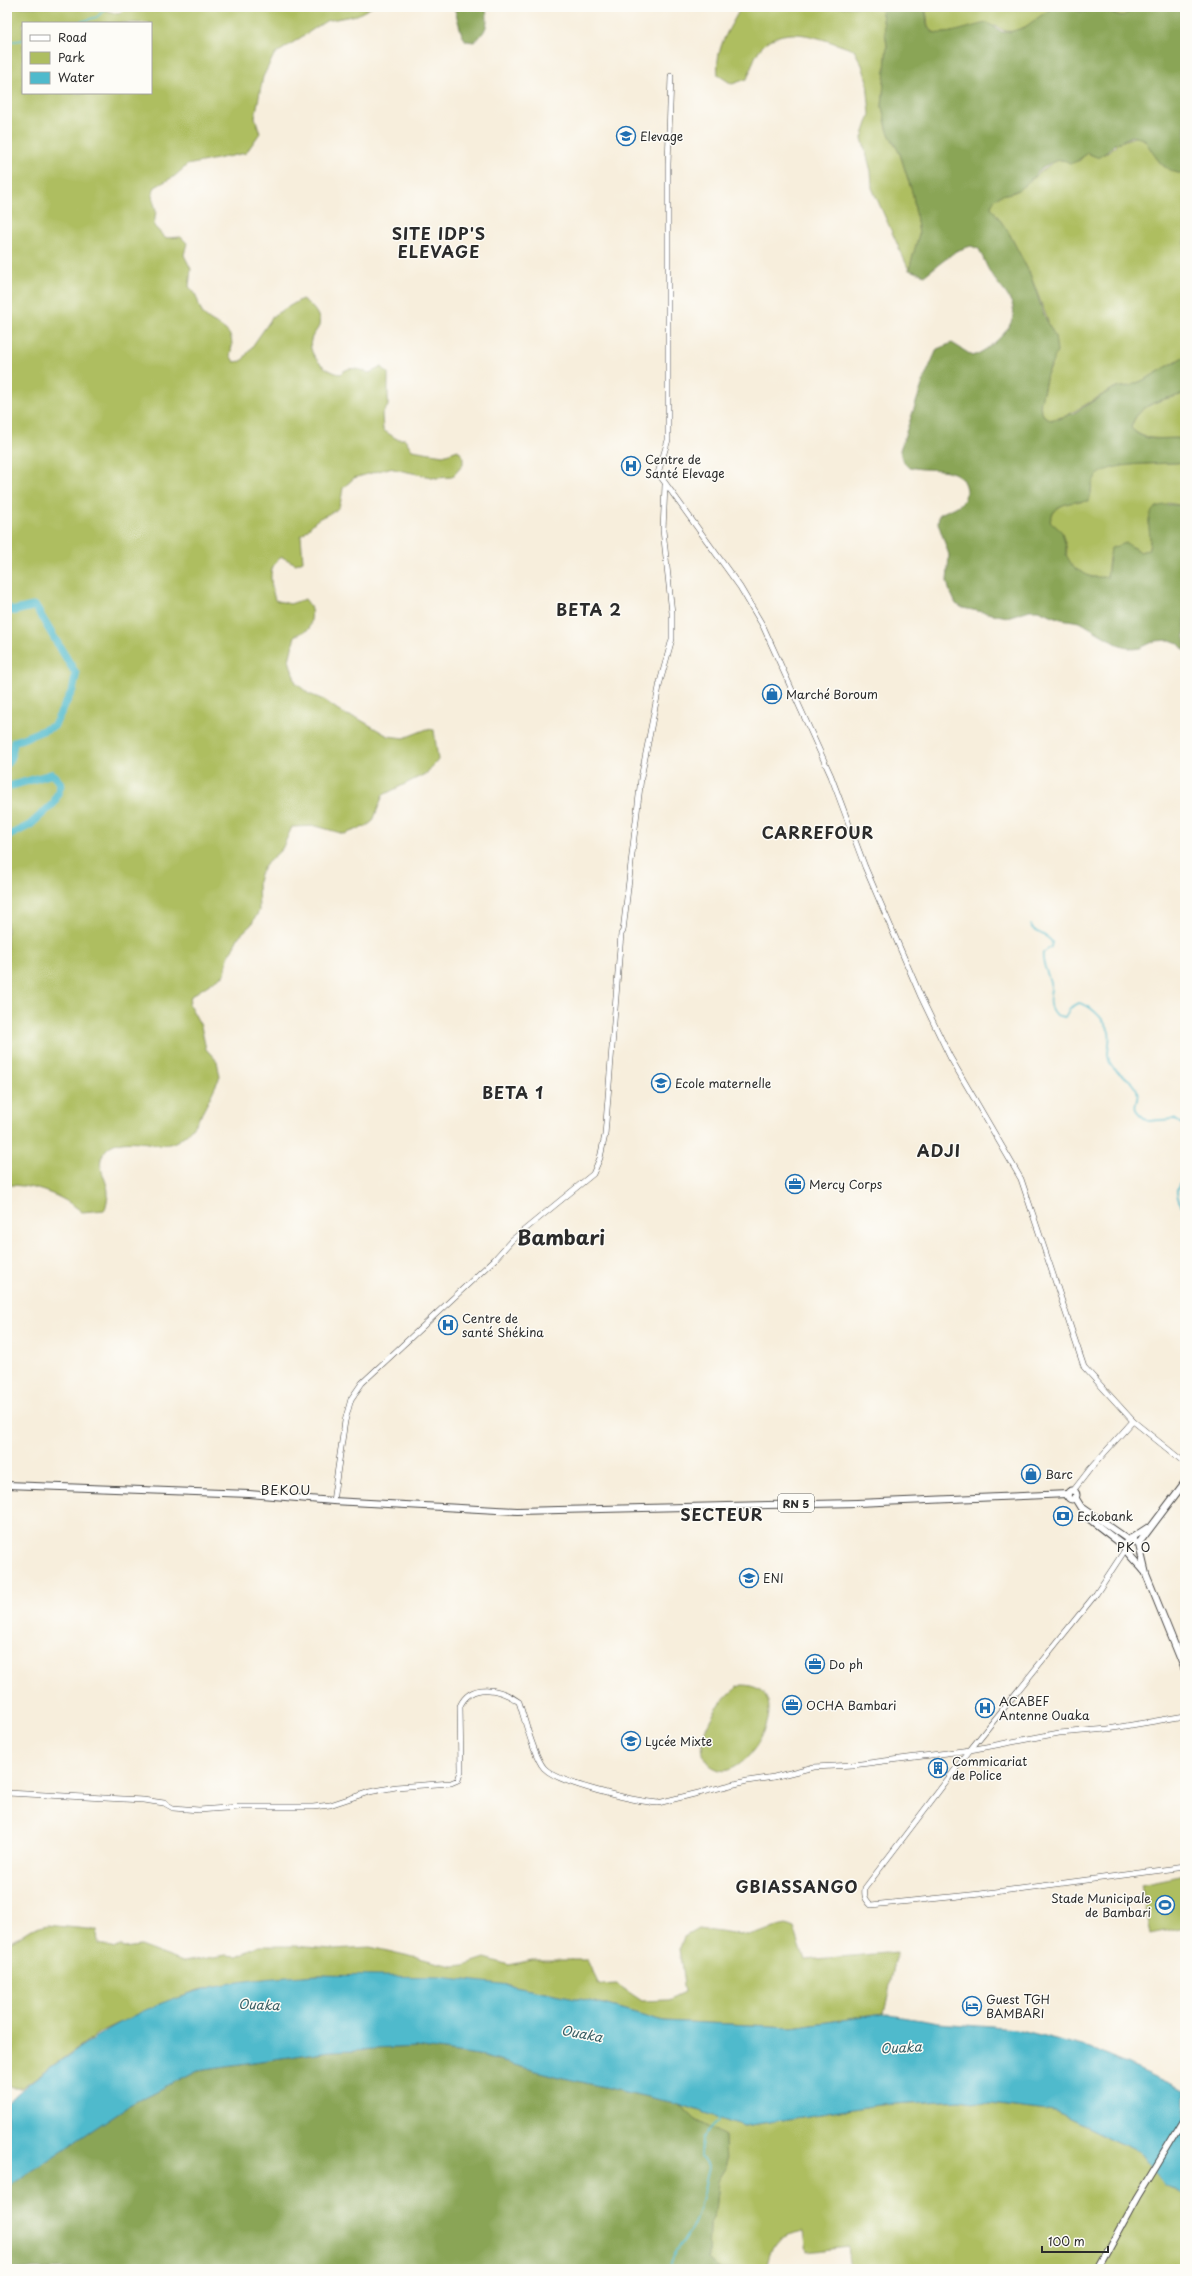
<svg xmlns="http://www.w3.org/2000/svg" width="1192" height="2276" viewBox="0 0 1192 2276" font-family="'Playpen Sans',sans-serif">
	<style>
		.green { fill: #aebe61; stroke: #6c7446; fill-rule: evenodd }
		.forest { fill: #8aa557; stroke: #5a6841 }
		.water { fill: #4fbacc; stroke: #3d727c }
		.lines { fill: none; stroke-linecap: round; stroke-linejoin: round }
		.stream { stroke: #4fbacc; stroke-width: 1.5 }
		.river { stroke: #4fbacc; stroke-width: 8 }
		.tertiary-casing { stroke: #4a4846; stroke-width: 6 }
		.primary-casing { stroke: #4a4846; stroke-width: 8 }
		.tertiary { stroke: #fff; stroke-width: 5 }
		.primary { stroke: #fff; stroke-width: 6 }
		.labels { text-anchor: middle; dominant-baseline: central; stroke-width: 3; stroke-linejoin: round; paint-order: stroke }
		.shield { fill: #fdfcf7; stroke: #6a6a68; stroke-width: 1 }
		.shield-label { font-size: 11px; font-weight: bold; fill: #2b2b2b }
		.poi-label { font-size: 12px; fill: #2b2b2b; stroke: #fdfcf7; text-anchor: start }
		.neighbourhood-label { font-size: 13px; letter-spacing: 1px; fill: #2b2b2b; stroke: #fdfcf7 }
		.water-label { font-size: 13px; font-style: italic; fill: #385d63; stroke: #fdfcf7 }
		.district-label { font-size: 16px; font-weight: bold; letter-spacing: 1px; fill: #2b2b2b; stroke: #fdfcf7 }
		.town-label { font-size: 20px; font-weight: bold; fill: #2b2b2b; stroke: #fdfcf7 }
	</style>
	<rect width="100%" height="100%" fill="#fdfcf7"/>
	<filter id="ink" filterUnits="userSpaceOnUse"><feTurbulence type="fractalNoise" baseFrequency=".025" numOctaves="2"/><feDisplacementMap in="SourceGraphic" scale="8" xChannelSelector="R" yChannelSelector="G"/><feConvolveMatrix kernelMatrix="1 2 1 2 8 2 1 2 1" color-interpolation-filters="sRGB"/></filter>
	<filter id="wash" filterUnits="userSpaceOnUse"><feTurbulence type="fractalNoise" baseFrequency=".012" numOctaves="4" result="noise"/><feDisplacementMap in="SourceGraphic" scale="16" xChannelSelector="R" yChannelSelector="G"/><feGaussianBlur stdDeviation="0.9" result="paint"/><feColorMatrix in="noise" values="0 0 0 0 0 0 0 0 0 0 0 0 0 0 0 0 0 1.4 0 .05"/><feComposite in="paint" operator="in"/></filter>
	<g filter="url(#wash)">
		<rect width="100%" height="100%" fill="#f7eedc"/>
		<g class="green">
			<path d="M7,7h96l1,3 15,4 7,-7h246l-15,8 -31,6 -52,34 -11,22 -8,40 5,16 -14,20 -59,12 -12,11 -20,11 -3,8 4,16 -2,15 11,12 16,-1 6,6 -3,12 7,14 -2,18c10,7 8,18 14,27 10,14 36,11 27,41l4,7 8,-1 32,-46 28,-16c8,5 20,16 17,27 -2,5 -7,9 -8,14 -4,15 15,32 29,34 10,-9 17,-5 29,-1l13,-6 6,6v33l-6,8 1,16 14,9h8l7,11 31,5 15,-5 5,6v9l-11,12 -16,1 -47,-10 -35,10 -11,10c-4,25 -3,20 -23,30 -7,4 -13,13 -19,18l2,25 -7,3 -14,-7c-16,9 -11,28 -7,43l15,4 15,-5c9,10 7,18 4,30l-14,7 -6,24 7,23 13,11 15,6 20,14 15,5 29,17 16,2 23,-9 7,1 4,30 -11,13 -44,22 -10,26 -6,5 -23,8 -28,-8 -24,1 -10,22 -18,17 -4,8 -2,8 1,29 -8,14 -12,11 -11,22 -3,16 -34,22 -2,8 12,22 5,23 11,12 3,16c-12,22 -22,55 -47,66 -17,7 -62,-16 -72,16 -3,10 8,25 7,35 0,5 -2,11 -3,16l-23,2c-20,-17 -48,-27 -75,-27zM23,23h128v70h-128z"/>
			<path d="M741,7h140l6,38 -5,62 6,25 12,22 13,41 6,39 -10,36 -37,-82 -1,-17 -9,-33 8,-24 -3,-33 -5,-16 -8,-15c-28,-9 -69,-30 -93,-2 -7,7 -10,22 -14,31l-15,5 -14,-9c-3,-28 10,-43 23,-68z"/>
			<path d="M923,7h130c-16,11 -38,35 -57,19l-58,8c-17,-7 -6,-15 -15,-27z"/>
			<path d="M1073,7h63l-13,9c-8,-1 -16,-7 -24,-7 -10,-1 -17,8 -26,-2z"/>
			<path d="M1137,136c19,5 13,35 48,38v182l-39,23 -16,7 -16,2 -48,28 -17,4 -6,-5 -3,-9 1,-9 3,-7 3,-16 4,-7 -3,-46 -18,-47 -21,-41 -18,-26 2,-8 6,-5 16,-2 37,-29 7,-3 20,1 8,-8c15,7 16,1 29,-7l-1,-2z"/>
			<path d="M1185,394v45c-19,-3 -38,5 -54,-11 6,-24 33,-29 54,-34z"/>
			<path d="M1185,462v44l-17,-3 -18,15c-2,11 2,22 -2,32l-8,2 -7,-5 -24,10 -2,21c-13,1 -32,-4 -39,-17 -3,-5 0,-10 -2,-15 -3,-9 -11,-17 -16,-25 3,-14 17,-20 31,-19l10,-8c0,-9 2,-19 11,-24 17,-8 63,-5 83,-8z"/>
			<path d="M742,1685c53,1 17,77 -14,85 -6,2 -12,-1 -17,-4 -25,-19 10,-72 31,-81z"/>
			<path d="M1185,1875v52l-34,7 -10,-50z"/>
			<path d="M47,1925l50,5 1,14 17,4 6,-2 3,2 16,-2 43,16 43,-7 11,1 22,-10h36l37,3 38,-2 83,19 11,-1 21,-7 24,7 23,-5h55l12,25 18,-1 25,17 26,-1 17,-8 -6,-43 5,-12 14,-8 49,7 39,-11 8,3 11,32 92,-8 -13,62 -92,13 -128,-6 -64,-18 -90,-18 -192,-10 -76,7 -44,8 -38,14 -60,28 -79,56h-10l-4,-7 5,-32 -2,-24 -3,-3v-78l24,-15z"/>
			<path d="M959,2100l96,12 84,40 26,33 20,10v74l-55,-2 -4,2h-275l-3,-22 -41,5 -3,-21c-29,6 -31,9 -38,38h-46l-12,-11 1,-33 6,-14 3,-31 8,-13 -1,-31 -29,-16 -17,-16 65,22 134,-21z"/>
		</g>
		<g class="forest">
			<path d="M454,7h32c2,18 2,23 -12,35l-8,-1 -4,-6z"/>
			<path d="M881,7h42c6,7 1,17 7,23 9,10 45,-6 58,-7l14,9h8l15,-5 28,-20h20c9,10 16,1 26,2 8,0 16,6 24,7l13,-9h49v167c-23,-2 -29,-17 -41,-35l-12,-3 -17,8 -16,14 -12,-5c-22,20 -15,3 -32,8 -16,5 -25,24 -41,31 -11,4 -19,1 -23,15l18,26 21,41 14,41 11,21 2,16 -10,22 -7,32 3,9 7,5 8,-1 16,-6 40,-25 16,-2 16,-7 39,-23v38c-21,5 -48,9 -54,34 15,17 35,8 54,11v23c-21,3 -78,-2 -90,16 -5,7 -3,15 -6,23 -16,1 -35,1 -39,20l12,11 4,15v8l8,13 17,9h16l4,-29 15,-5 14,9 8,-2c3,-8 2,-13 1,-21 -3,-28 17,-25 36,-23v145l-7,-8 -8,-3 -15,1 -15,7 -7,1 -16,-5 -37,-22 -19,-3 -23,-9h-8l-23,7 -44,-9 -7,-4 -7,-15 -2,-8 2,-26 -11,-32 1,-8c7,-5 16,-6 22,-12 4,-3 5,-8 5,-13 -4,-29 -41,-16 -58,-24 -6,-3 -7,-10 -8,-16l24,-71 13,-30 15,-6 21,13c16,-6 45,-29 40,-49 -4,-13 -15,-22 -22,-33 -5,-8 -8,-17 -12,-25l-8,-3 -15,5 -31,24 -16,-5 10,-36 -6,-39 -13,-41 -12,-22 -6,-25 5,-62z"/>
			<path d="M416,2047l69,10 70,19 124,28 17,16 29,16 1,31 -8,13 -3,31 -6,14 -1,33 12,11h-713v-79l7,-7 117,-79 67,-34 132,-19z"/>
		</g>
		<path class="water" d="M318,1975l122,2 70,8 90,18 64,18 128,6 92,-13 55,9 78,6 73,19 95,42v105l-20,-10 -26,-33 -84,-40 -96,-12 -81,5 -134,21 -65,-22 -124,-28 -70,-19 -69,-10 -86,4 -132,19 -67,34 -117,79 -7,7v-86c17,-19 38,-33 59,-47 40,-29 84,-53 132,-66 38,-12 80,-13 120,-16z"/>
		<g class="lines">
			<g class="stream">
				<path d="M76,23l21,-6 10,-10"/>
				<path d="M7,42l16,-2"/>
				<path d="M1030,925c5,9 16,8 22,17l-1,5 -8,6c-2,13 8,23 8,36 -1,7 -3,14 1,21 3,6 7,6 13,7l5,-9 9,-5c12,2 26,17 30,29 3,10 -5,21 2,33 6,10 22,13 26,25 4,16 -12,14 11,31l26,-2 11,7"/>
				<path d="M1185,1177c-12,10 -9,22 0,33"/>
				<path d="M669,2269c3,-16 17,-29 24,-44 8,-17 11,-38 16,-57l-8,-12 1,-19 17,-17v-3"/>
			</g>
			<g class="river">
				<path d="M7,607l6,4 22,-5 41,68 -3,15 -19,37 -40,16 -3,15 -4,6"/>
				<path d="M7,787l45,-13 9,10 -7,19 -24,22 -20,10h-3"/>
			</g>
		</g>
	</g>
	<g filter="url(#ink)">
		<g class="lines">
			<defs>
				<g id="tertiary">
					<path d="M671,76l-3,88v276l-10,33 82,114 23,39 68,150 34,91 56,130 29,60 71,122 63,188 49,54 52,42"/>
					<path d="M1073,1491l17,-22 43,-48"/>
					<path d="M333,1501l12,-80 6,-22 11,-16 132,-123 18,-20 81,-66 7,-16 5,-23 16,-201 2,-3 18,-153 19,-96 12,-43v-26l-9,-83 2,-45"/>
					<path d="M1125,1550l-29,44 -126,156 -105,138c-1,8 0,11 6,17l109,-11 205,-27"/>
					<path d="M7,1793l136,7 21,3 9,5 26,2 40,-3h74l17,-2 39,-13 27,-5 55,-4 7,-3 3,-9 -1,-65c11,-24 40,-18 59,-4 5,15 15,55 25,66 15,16 91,33 114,35l89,-22 27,-4 40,-10 39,-2 117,-15 89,-17 49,-4 77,-13"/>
				</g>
				<g id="primary">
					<path d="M7,1485l242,9 84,7 184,10 340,-8 211,-9"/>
					<circle cx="1072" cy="1495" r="4.5"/>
					<path d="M1075,1497l13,21 36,28"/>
					<path d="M1083,1508l46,32"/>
					<path d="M1132,1539l7,6 7,29 39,96"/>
					<path d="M1139,1543l46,-61"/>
					<path d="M1144,1571c-5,-7 -18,-17 -20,-25l3,-5 20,-13"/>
					<path d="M1098,2269l39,-71 48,-79"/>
				</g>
			</defs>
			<use href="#tertiary" class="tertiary-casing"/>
			<use href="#primary" class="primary-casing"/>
			<use href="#tertiary" class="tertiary"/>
			<use href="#primary" class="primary"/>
		</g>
	</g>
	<defs>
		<symbol id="school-ring" viewBox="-11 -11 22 22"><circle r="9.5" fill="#fdfcf7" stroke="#1f6fb2" stroke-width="1.5"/><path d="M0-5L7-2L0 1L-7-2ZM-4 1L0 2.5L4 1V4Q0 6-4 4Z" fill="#1f6fb2"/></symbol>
		<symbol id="hospital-ring" viewBox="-11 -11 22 22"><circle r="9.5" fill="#fdfcf7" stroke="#1f6fb2" stroke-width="1.5"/><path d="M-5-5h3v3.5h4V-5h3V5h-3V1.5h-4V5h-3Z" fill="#1f6fb2"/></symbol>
		<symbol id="shop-ring" viewBox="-11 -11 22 22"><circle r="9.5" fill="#fdfcf7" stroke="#1f6fb2" stroke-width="1.5"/><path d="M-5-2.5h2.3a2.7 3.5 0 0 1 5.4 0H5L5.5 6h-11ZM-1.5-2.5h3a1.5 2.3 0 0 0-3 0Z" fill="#1f6fb2"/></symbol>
		<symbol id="office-ring" viewBox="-11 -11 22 22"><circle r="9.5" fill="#fdfcf7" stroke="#1f6fb2" stroke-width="1.5"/><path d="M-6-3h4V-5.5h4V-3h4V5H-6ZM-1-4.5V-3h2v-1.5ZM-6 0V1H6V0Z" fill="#1f6fb2"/></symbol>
		<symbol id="bank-ring" viewBox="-11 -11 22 22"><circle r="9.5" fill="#fdfcf7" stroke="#1f6fb2" stroke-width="1.5"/><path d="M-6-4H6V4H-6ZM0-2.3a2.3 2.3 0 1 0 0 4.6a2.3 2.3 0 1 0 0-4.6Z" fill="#1f6fb2"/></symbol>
		<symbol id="building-ring" viewBox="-11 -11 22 22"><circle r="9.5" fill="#fdfcf7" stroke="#1f6fb2" stroke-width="1.5"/><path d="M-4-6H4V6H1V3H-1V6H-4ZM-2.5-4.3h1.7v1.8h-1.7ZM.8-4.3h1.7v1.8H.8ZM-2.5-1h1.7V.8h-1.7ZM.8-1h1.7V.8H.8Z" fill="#1f6fb2"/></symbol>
		<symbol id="stadium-ring" viewBox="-11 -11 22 22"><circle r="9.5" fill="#fdfcf7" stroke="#1f6fb2" stroke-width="1.5"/><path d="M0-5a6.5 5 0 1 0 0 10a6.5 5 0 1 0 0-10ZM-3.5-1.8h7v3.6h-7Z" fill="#1f6fb2"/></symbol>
		<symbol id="hotel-ring" viewBox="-11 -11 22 22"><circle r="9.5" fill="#fdfcf7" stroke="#1f6fb2" stroke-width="1.5"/><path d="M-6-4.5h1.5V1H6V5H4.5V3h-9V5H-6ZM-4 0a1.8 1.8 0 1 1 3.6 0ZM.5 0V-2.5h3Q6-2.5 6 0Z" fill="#1f6fb2"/></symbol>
	</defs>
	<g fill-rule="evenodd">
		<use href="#school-ring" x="615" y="125" width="22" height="22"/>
		<use href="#hospital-ring" x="620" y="455" width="22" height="22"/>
		<use href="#shop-ring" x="761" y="683" width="22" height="22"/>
		<use href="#school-ring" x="650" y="1072" width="22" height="22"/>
		<use href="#office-ring" x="784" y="1173" width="22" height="22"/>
		<use href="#hospital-ring" x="437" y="1314" width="22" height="22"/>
		<use href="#shop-ring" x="1020" y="1463" width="22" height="22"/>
		<use href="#bank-ring" x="1052" y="1505" width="22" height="22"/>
		<use href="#school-ring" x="738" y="1567" width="22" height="22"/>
		<use href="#office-ring" x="804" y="1653" width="22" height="22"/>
		<use href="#office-ring" x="781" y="1694" width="22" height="22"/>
		<use href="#hospital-ring" x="974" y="1697" width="22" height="22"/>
		<use href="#school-ring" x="620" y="1730" width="22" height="22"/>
		<use href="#building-ring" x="927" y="1757" width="22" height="22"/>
		<use href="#stadium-ring" x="1154" y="1894" width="22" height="22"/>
		<use href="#hotel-ring" x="961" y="1995" width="22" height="22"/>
	</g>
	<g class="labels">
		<rect class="shield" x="778" y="1494" width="36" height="18" rx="3"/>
		<g class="shield-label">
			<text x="796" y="1503">RN 5</text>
		</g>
		<g class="poi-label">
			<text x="640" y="136">Elevage</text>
			<text x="645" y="459">Centre de<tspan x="645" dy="14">Santé Elevage</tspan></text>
			<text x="786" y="694">Marché Boroum</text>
			<text x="675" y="1083">Ecole maternelle</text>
			<text x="809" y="1184">Mercy Corps</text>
			<text x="462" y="1318">Centre de<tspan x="462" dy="14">santé Shékina</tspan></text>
			<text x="1045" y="1474">Barc</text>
			<text x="1077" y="1516">Eckobank</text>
			<text x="763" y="1578">ENI</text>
			<text x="829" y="1664">Do ph</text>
			<text x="999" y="1701">ACABEF<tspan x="999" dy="14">Antenne Ouaka</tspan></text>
			<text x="806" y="1705">OCHA Bambari</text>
			<text x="645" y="1741">Lycée Mixte</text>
			<text x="952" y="1761">Commicariat<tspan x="952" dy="14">de Police</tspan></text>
			<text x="1151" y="1898" text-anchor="end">Stade Municipale<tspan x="1151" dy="14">de Bambari</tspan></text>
			<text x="986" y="1999">Guest TGH<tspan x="986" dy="14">BAMBARI</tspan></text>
		</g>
		<g class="neighbourhood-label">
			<text x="286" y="1489">BEKOU</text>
			<text x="1134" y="1546">PK 0</text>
		</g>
		<g class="water-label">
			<text transform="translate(259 2004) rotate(2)">Ouaka</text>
			<text transform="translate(582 2033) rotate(11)">Ouaka</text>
			<text transform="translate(901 2047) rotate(-3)">Ouaka</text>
		</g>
		<g class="district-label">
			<text x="439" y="233">SITE IDP'S<tspan x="439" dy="18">ELEVAGE</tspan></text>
			<text x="589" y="609">BETA 2</text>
			<text x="818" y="832">CARREFOUR</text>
			<text x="513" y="1092">BETA 1</text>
			<text x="939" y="1150">ADJI</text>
			<text x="722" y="1514">SECTEUR</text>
			<text x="797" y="1886">GBIASSANGO</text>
		</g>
		<g class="town-label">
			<text x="561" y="1237">Bambari</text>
		</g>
	</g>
	<rect width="1192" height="2276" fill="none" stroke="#fdfcf7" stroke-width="24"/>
	<rect x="22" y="22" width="130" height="72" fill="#fdfcf7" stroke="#a9a8a5"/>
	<rect x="30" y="35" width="20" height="6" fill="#ffffff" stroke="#a9a8a5"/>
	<text x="58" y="42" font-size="12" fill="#2b2b2b">Road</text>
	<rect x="30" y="52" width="20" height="12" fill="#aebe61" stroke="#a9a8a5"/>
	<text x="58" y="62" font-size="12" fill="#2b2b2b">Park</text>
	<rect x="30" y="72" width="20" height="12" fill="#4fbacc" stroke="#a9a8a5"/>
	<text x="58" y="82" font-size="12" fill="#2b2b2b">Water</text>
	<path d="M1042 2246v6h66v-6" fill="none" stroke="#2b2b2b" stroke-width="2"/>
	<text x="1048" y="2246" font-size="12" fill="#2b2b2b" stroke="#fdfcf7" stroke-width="3" paint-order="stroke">100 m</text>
</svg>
